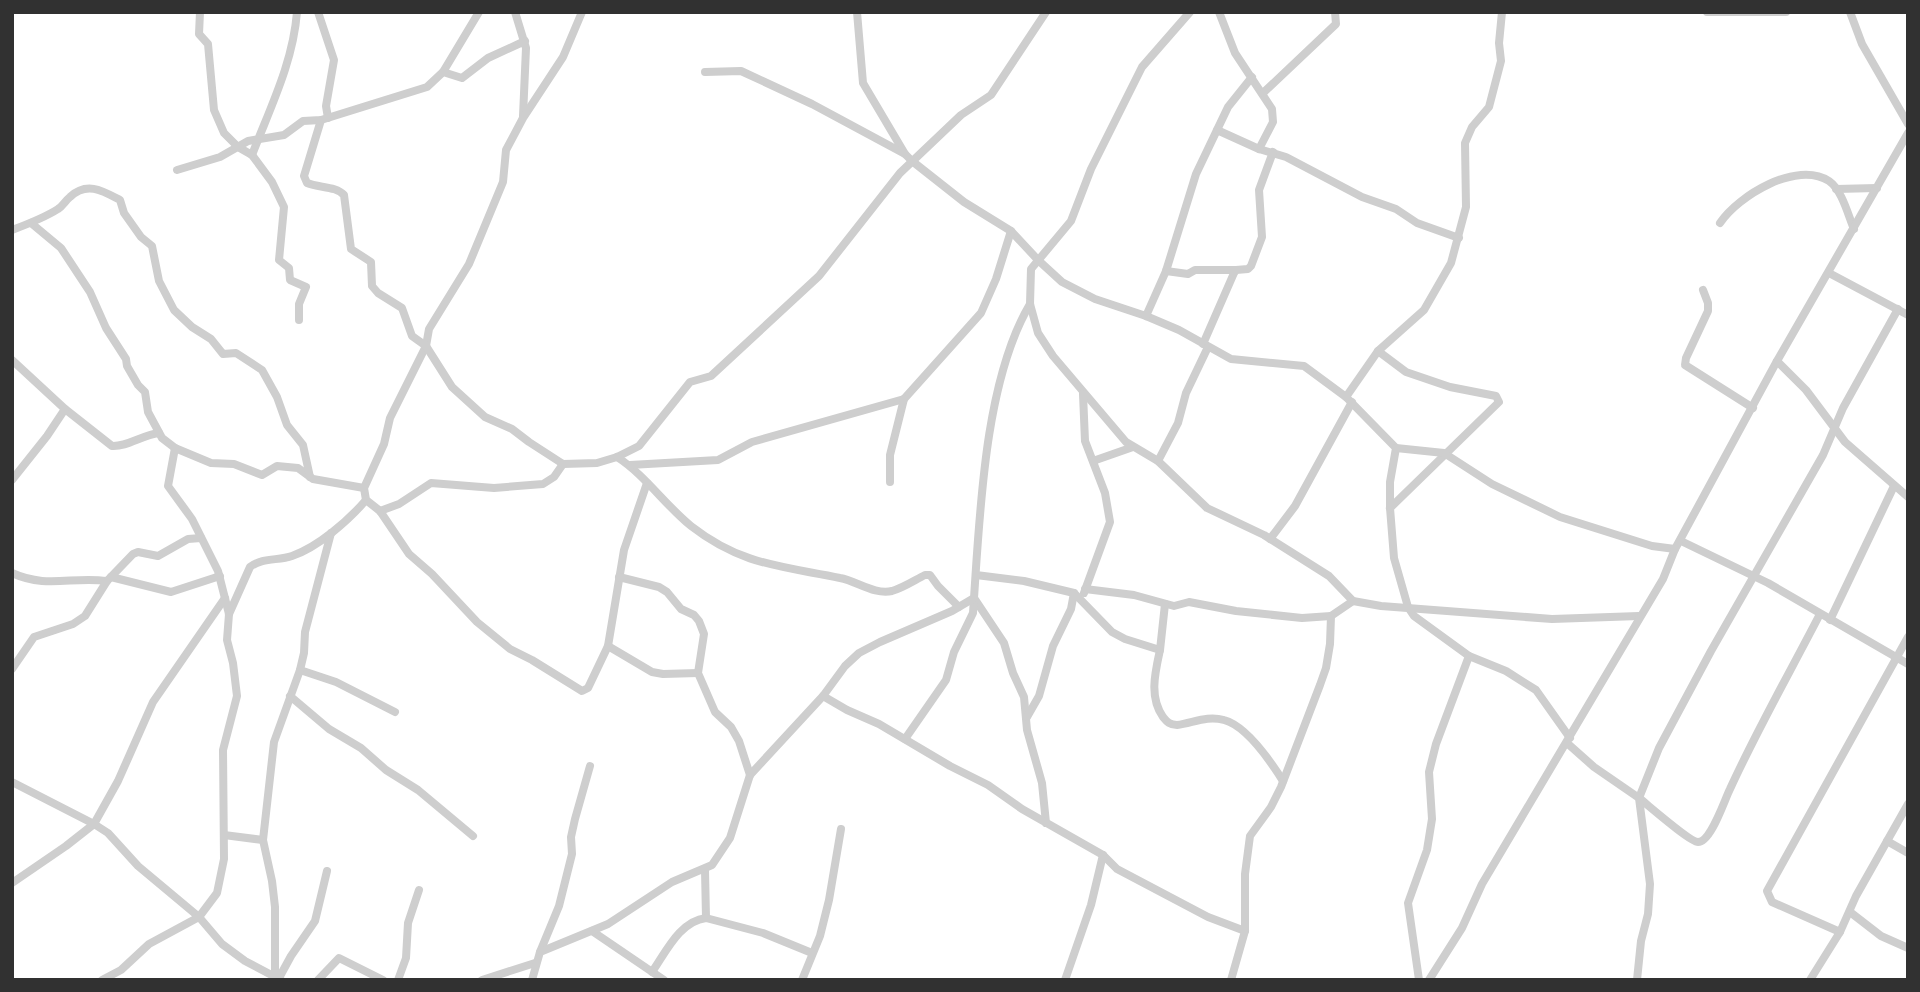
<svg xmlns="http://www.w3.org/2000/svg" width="1920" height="992" viewBox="0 0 1920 992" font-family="Barlow,sans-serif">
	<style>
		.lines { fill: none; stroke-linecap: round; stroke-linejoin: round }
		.minor { stroke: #cecece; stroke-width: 8 }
	</style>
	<rect width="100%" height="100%" fill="#fff"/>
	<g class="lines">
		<g class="minor">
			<path d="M200,12l-1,22 9,10 6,66 10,23 14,14 14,8 20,27 12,25 -5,53 10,8 1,12 16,7 -7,17v16"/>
			<path d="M318,12l16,48 -8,46 2,12"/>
			<path d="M515,12l11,36 -3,68"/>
			<path d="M582,12l-19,45 -40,61 -17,32 -3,32 -34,82 -40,65 -3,17 -36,72 -6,26 -20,44 2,12 14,11 29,43 23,20 45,48 33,27 22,11 50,31 6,-3 20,-42 16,-96 23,-67"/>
			<path d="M857,12l6,71 42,71 7,7 52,41 47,29 27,29 24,22 33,17 51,17 33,14 52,29 73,7 42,31 50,51 -6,34v26l4,50 14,49 6,9 55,40 37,15 30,19 34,48"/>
			<path d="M1190,12l-48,55 -51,102 -20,52 -40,48 -1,35 8,29 15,23 73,86 32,19 49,47 57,27 65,41 24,25 28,5 171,13 87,-3"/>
			<path d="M1219,12l16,41 37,56 1,13 -14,27 27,8 76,40 34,12 21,14 42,15"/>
			<path d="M1707,12h79"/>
			<path d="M1850,12l12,32 46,80"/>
			<path d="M443,72l36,-60"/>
			<path d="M705,72l36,-1 71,33 93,50"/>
			<path d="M1263,93l73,-69 -1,-12"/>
			<path d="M321,120l-17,56 3,7c12,5 29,3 37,12l7,54 20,13 1,24 6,7 24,15 10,28 14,10 26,41 33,30 27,12 17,13 34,22 34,-1 20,-6 22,-11 51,-64 21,-6 108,-100 81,-103 61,-58 30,-20 55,-83"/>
			<path d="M1217,130l42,19"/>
			<path d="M252,155c18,-47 41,-92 45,-143"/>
			<path d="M177,170l43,-13 28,-16 36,-6 19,-14 18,-1 106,-33 16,-15 19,6 26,-20 37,-17"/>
			<path d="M1836,189l41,-1"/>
			<path d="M31,223l30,25 29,44 16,36 20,31 1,7 11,19 7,7 3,20 14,26 13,10 36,15 23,1 28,11 15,-9 21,2 15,11 51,9"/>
			<path d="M1720,223c18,-27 77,-63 109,-42 13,9 19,34 25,48"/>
			<path d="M12,230c16,-6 32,-12 46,-21 5,-3 7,-8 12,-12 17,-16 33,-6 50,3l4,13 17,24 11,9 7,35 15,29 18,17 19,12 12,15 13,-1 26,17 15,27 10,28 16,20 7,32"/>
			<path d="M1166,271l22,3 7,-4h41"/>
			<path d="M1829,273l79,42"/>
			<path d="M1703,290l5,13v8l-22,47 -1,7 68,43"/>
			<path d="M1146,316l20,-45 30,-97 32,-67 24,-30"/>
			<path d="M1203,344l31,-71 2,-3 12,-1 3,-3 11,-29 -3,-47 14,-38"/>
			<path d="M1378,351l28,21 44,15 46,9 3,6 -109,106"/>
			<path d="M12,360l53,49 47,37c15,1 30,-11 47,-13"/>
			<path d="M1777,361l29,29 39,52 63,55"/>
			<path d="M1083,394l2,47 20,52 5,29 -26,71"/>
			<path d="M1346,397l32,-46 46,-41 27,-47 15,-56 -1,-64 7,-16 17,-20 12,-46 -2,-18 3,-31"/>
			<path d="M1396,448l48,5 48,31 68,33 92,29 23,3"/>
			<path d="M617,457c28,18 48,48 74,69 50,39 90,40 149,52 17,3 34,17 52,13 11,-3 23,-11 33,-16h5l8,11 21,21"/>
			<path d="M1093,461l40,-14"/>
			<path d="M1158,461l20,-38 8,-30 22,-46"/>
			<path d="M630,465l88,-5 34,-18 152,-43 77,-86 15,-34 15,-48"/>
			<path d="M12,480l35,-44 18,-27"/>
			<path d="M890,482v-27l14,-56"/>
			<path d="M380,511l19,-7 32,-21 63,5 49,-4 11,-7 9,-13"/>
			<path d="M1270,539l25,-33 57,-104"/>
			<path d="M1681,541l87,42 140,81"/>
			<path d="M12,573c35,16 60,3 95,8"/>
			<path d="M976,575l48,6 50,12 38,39 13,7 35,11c-5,23 -11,47 3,67 4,5 7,8 14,8 16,-2 30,-10 47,-5 23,6 47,42 59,61"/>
			<path d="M111,577l60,15 49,-16"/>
			<path d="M619,577l40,10 8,5 14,17 13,6 5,6 5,13 -6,39 17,39 16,15 8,14 11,34"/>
			<path d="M1085,589l49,6 40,11 15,-4 47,9 66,7 29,-2"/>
			<path d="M974,598l30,45 9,30 11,24 3,33 15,53 4,40"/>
			<path d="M229,614l21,-47c13,-10 28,-6 42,-11 26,-9 56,-35 74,-56"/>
			<path d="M1820,614c-30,58 -63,116 -90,175 -6,12 -19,53 -32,53 -8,0 -50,-37 -59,-44l20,-50 52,-97 112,-196 20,-47 55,-99"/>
			<path d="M1830,620l64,-134"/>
			<path d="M608,646l44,26 11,2 35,-1"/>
			<path d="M1160,650l5,-46"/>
			<path d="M12,669l22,-32 39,-13 12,-8 22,-35 26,-27 5,-2 20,4 30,-17 13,-1"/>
			<path d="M300,670l36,12 59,30"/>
			<path d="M290,696l39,33 32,19 25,22 32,20 55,46"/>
			<path d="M823,696l24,14 32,14 71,42 38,19 34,24 81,46 14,14 91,48 37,14"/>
			<path d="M1027,717l12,-21 14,-50 18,-37 3,-16"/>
			<path d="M905,739l41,-59 8,-28 19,-39 1,-15"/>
			<path d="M1567,743l27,24 45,31 11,86 -2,30 -7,27 -4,39"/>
			<path d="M12,782l82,42 14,9 30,33 61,51 23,27 23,17 36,19"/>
			<path d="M224,835l39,5"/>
			<path d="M1887,841l21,12"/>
			<path d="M705,870l1,48"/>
			<path d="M12,883l54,-37 28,-22 24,-43 35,-79 72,-104"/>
			<path d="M1850,912l31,24 27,12"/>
			<path d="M592,931l72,49"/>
			<path d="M1840,932l-68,-30 -5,-11 141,-254"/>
			<path d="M540,952l19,-46 13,-52 -1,-17 4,-18 15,-53"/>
			<path d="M652,972c14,-20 28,-51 54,-54l57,15 49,20"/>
			<path d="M279,978l12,-22 24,-35 12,-50"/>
			<path d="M102,980l19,-10 28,-26 50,-27 18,-24 7,-34 -1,-109 14,-54 -4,-33 -6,-23 2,-26 -11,-43 -26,-52 -24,-33 7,-38"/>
			<path d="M275,980v-73l-3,-26 -9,-41 11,-98 26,-72 4,-17 1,-21 26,-99"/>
			<path d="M318,980l21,-22 44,22"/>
			<path d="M398,980l8,-22 2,-35 11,-33"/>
			<path d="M482,980l53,-17"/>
			<path d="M532,980l8,-28 68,-28 64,-42 40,-17 18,-27 20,-63 73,-79 22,-30 14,-13 21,-11 72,-31 22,-13c6,-88 11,-218 56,-294"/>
			<path d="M802,980l18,-44 9,-36 12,-71"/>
			<path d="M1065,980l26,-75 12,-50"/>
			<path d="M1231,980l14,-49v-57l5,-38 21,-29 10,-20 39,-102 6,-17 4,-24 1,-28 22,-15"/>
			<path d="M1419,980l-11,-77 19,-53 5,-31 -3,-47 7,-28 33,-88"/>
			<path d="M1429,980l33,-52 20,-44 181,-305 12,-30 102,-188 131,-228"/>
			<path d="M1810,980l30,-48 16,-36 52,-92"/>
		</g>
	</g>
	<rect width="1920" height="992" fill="none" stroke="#313131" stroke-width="28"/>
</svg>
